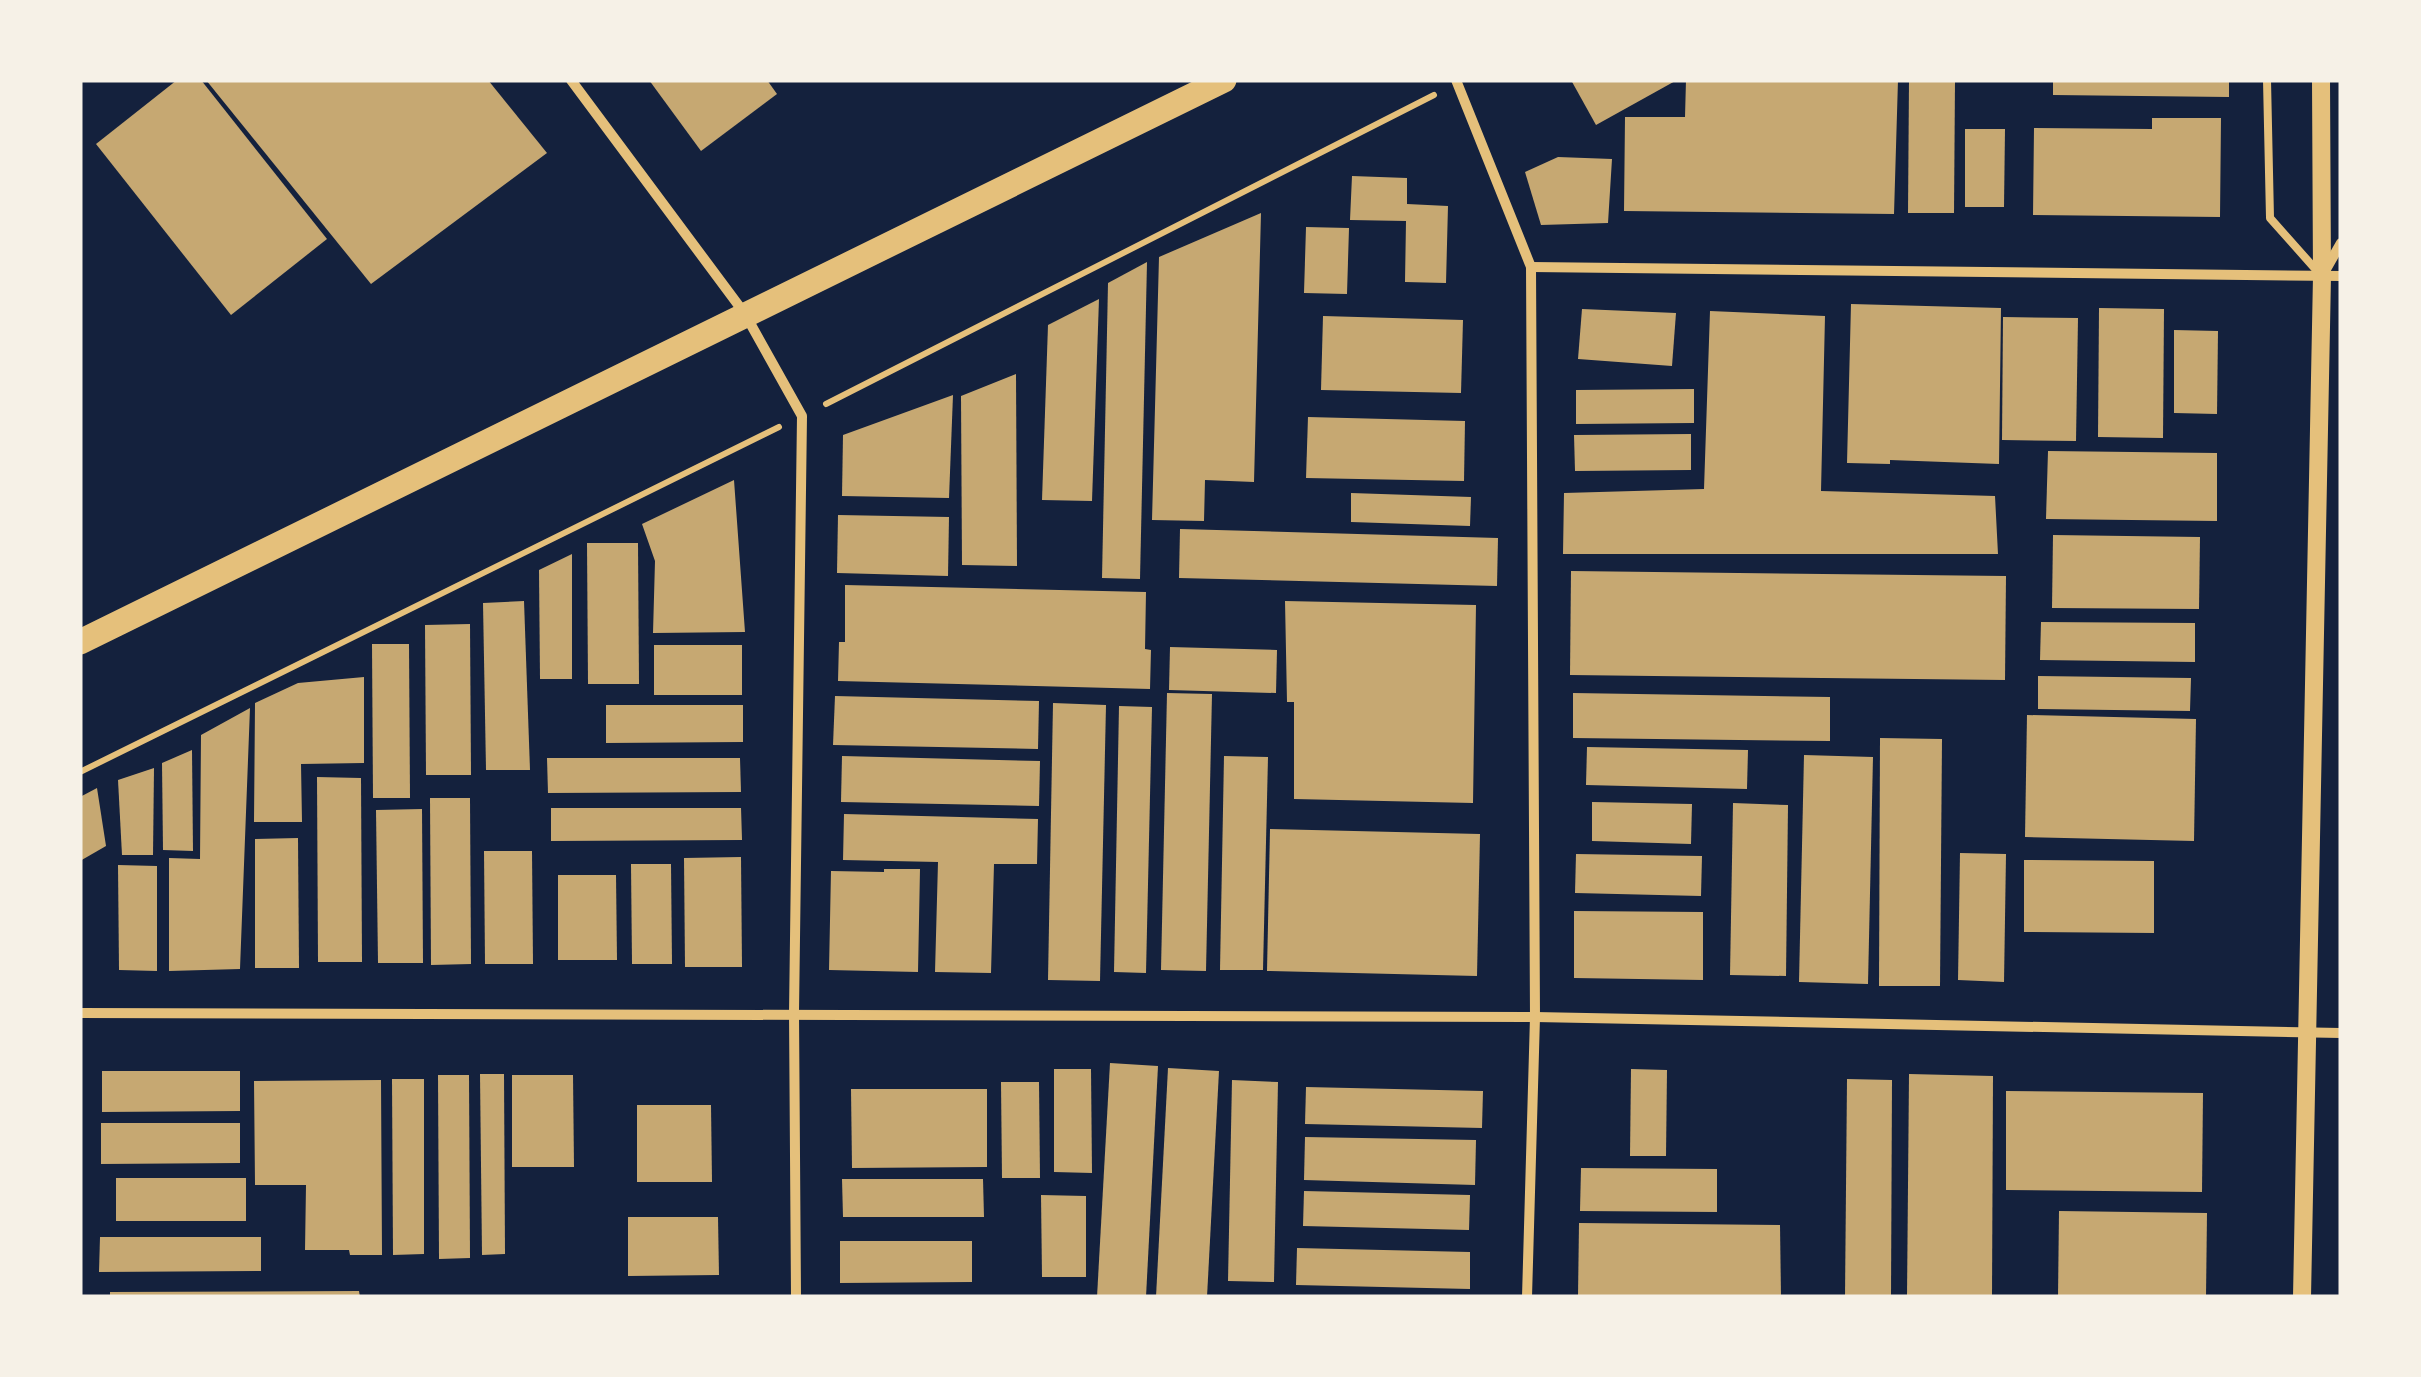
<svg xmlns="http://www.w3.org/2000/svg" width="2421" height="1377" viewBox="0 0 2421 1377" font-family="'Public Sans',sans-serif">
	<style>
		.building { fill: #c6a872 }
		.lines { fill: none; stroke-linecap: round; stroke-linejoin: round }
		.path { stroke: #e5c07b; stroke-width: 6 }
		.service { stroke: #e5c07b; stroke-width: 8 }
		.minor { stroke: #e5c07b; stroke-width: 10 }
		.tertiary { stroke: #e5c07b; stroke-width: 18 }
		.primary { stroke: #e5c07b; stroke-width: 25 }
	</style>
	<rect width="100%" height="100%" fill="#14213d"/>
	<g class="building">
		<path d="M177,80h24l126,159 -96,76 -135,-171z"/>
		<path d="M206,80h282l59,73 -176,131z"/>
		<path d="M649,80h118l10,14 -76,57z"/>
		<path d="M1571,80h106l-81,45z"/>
		<path d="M1686,80h212l-4,134 -270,-3 1,-94h60z"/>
		<path d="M1909,80h46l-1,133h-46z"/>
		<path d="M2053,80h176v17l-176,-2z"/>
		<path d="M2152,118h69l-1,99 -187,-2 1,-87 118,1z"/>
		<path d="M1965,129h40l-1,78h-39z"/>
		<path d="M1558,157l54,2 -4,64 -67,2 -16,-53z"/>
		<path d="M1352,176l55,2v26l41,2 -2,77 -41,-1 1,-61 -56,-1z"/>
		<path d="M1261,213l-7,269 -49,-2 -1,41 -52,-1 7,-263z"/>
		<path d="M1306,227l43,1 -2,66 -43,-1z"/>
		<path d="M1147,262l-7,317 -38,-1 6,-295z"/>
		<path d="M1099,299l-7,202 -50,-1 6,-175z"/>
		<path d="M1851,304l150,4 -2,156 -109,-4v4l-43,-1z"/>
		<path d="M2099,308l65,1 -1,129 -65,-1z"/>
		<path d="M1582,309l94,4 -4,53 -94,-7z"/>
		<path d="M1710,311l115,5 -4,175 174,5 3,58h-435l1,-61 140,-4z"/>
		<path d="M1323,316l140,4 -2,73 -140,-3z"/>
		<path d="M2003,317l75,1 -2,123 -74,-1z"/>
		<path d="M2174,330l44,1 -1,83 -43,-1z"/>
		<path d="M1016,374l1,192 -55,-1 -1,-169z"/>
		<path d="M1694,389v34l-118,1v-34z"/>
		<path d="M953,395l-4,103 -107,-2 1,-61z"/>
		<path d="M1308,417l157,4 -1,60 -158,-3z"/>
		<path d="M1691,434v36l-116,1 -1,-36z"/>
		<path d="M2048,451l169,2v68l-171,-2z"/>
		<path d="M734,480l11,152 -92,1 2,-72 -13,-37z"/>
		<path d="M1351,493l120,4 -1,29 -119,-4z"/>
		<path d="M838,515l111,2 -1,59 -111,-3z"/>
		<path d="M1180,529l318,9 -1,48 -318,-8z"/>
		<path d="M2053,535l147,2 -1,72 -147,-1z"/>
		<path d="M587,543h51l1,141h-51z"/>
		<path d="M572,554v125h-32l-1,-109z"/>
		<path d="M1571,571l435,5 -1,104 -435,-5z"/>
		<path d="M845,585l301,7 -1,57 6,1 -1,39 -312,-8 1,-39h6z"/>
		<path d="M524,601l6,169h-44l-3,-167z"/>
		<path d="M1285,601l191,4 -3,198 -179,-4v-97h-7z"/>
		<path d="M2041,622l154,1v39l-155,-2z"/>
		<path d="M470,624l1,151h-45l-1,-150z"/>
		<path d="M372,644h37l1,154h-37z"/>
		<rect x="654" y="645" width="88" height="50"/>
		<path d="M1170,647l107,3 -1,43 -107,-3z"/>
		<path d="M2038,676l153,2 -1,33 -152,-2z"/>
		<path d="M364,677v86l-63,1 1,58h-48l1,-119 43,-20z"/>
		<path d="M1167,693l45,1 -6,277 -45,-1z"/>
		<path d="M1573,693l257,4v44l-257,-3z"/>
		<path d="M835,696l204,5 -1,48 -205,-4z"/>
		<path d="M1053,703l53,2 -6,276 -52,-1z"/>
		<path d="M606,705h137v37l-137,1z"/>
		<path d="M1119,706l33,1 -6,266 -32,-1z"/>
		<path d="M250,708l-10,261 -71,2v-113l31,1 1,-124z"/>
		<path d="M2027,715l169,4 -2,122 -169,-4z"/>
		<path d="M1880,738l62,1 -2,247h-61z"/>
		<path d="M1587,747l161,3 -1,39 -161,-4z"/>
		<path d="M192,750l1,101 -30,-1 -1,-87z"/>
		<path d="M1804,755l69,2 -5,227 -69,-2z"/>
		<path d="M842,756l198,5 -1,45 -198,-4z"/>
		<path d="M1224,756l44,1 -5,213h-43z"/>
		<path d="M547,758h193l1,34 -193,1z"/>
		<path d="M154,768l-1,87h-31l-4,-75z"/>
		<path d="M317,777l44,1 1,184h-44z"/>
		<path d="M97,788l9,58 -26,15v-64z"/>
		<path d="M430,798h40l1,166 -40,1z"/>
		<path d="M1592,802l100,2 -1,40 -99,-3z"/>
		<path d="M1733,803l55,2 -2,171 -56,-1z"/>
		<path d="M551,808h190l1,32 -191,1z"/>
		<path d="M422,809l1,154h-45l-2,-153z"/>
		<path d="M844,814l194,5 -1,45h-43l-3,109 -56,-1 3,-110 -95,-2z"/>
		<path d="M1270,829l210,5 -3,142 -210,-5z"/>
		<path d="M298,838l1,130h-44v-129z"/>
		<path d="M484,851h48l1,113h-48z"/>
		<path d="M1960,853l46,1 -2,128 -46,-2z"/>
		<path d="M1576,854l126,2 -1,40 -126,-3z"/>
		<path d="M741,857l1,110h-57l-1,-109z"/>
		<path d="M2024,860l130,1v72l-130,-1z"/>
		<path d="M631,864h40l1,100h-40z"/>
		<path d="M118,865l39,1v105l-38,-1z"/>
		<path d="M884,869h36l-2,103 -89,-2 2,-99 53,1z"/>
		<path d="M558,875h58l1,85h-59z"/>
		<path d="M1574,911l129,1v68l-129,-2z"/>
		<path d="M1110,1063l48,3 -12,231h-49z"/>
		<path d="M1168,1068l51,3 -12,226h-51z"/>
		<path d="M1054,1069h37l1,104 -38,-1z"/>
		<path d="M1631,1069l36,1 -1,86h-36z"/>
		<path d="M102,1071h138v40l-138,1z"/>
		<path d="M480,1074h24l1,180 -23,1z"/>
		<path d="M1909,1074l84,2 -1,221h-85z"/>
		<path d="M438,1075h31l1,183 -31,1z"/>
		<path d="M512,1075h61l1,92h-62z"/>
		<path d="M392,1079h32v175l-31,1z"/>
		<path d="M1847,1079l45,1 -1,217h-46z"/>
		<path d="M381,1080l1,175h-32l-1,-5h-44l1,-65h-51l-1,-104z"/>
		<path d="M1232,1080l46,2 -4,200 -46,-1z"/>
		<path d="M1001,1082h38l1,96h-38z"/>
		<path d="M1306,1087l177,4 -1,37 -177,-4z"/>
		<path d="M851,1089h136v78l-135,1z"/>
		<path d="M2006,1091l197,2 -1,99 -196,-2z"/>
		<path d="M637,1105h74l1,77h-75z"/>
		<path d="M101,1123h139v40l-139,1z"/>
		<path d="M1305,1137l171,3 -1,45 -171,-5z"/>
		<path d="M1581,1168l136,1v43l-137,-1z"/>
		<rect x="116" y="1178" width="130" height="43"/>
		<path d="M842,1179h141l1,38h-141z"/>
		<path d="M1304,1191l166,4 -1,35 -166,-4z"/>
		<path d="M1041,1195l45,1v81h-44z"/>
		<path d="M2059,1211l148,2 -1,84h-148z"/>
		<path d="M628,1217h90l1,58 -91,1z"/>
		<path d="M1579,1223l201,2 1,72h-203z"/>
		<path d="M100,1237h161v34l-162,1z"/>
		<path d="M840,1241h132v41l-132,1z"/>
		<path d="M1297,1248l173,4v37l-174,-4z"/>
		<path d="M359,1291l1,6h-250v-5z"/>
	</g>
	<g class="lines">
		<g class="path">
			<path d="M826,404l608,-309"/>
			<path d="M80,772l699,-345"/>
		</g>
		<path class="service" d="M2267,80l3,138 48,54"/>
		<g class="minor">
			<path d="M571,80l174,234 57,102 -8,597 2,284"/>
			<path d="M1456,80l75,187 4,750 -8,280"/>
			<path d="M1531,267l810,9"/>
			<path d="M2325,271l16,-28"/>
			<path d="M80,1013l1455,4 806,16"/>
		</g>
		<path class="tertiary" d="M2302,1297l20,-1021 -1,-196"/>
		<path class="primary" d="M80,642l1144,-562"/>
	</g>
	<rect width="2421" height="1377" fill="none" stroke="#f6f1e7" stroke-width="165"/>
</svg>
